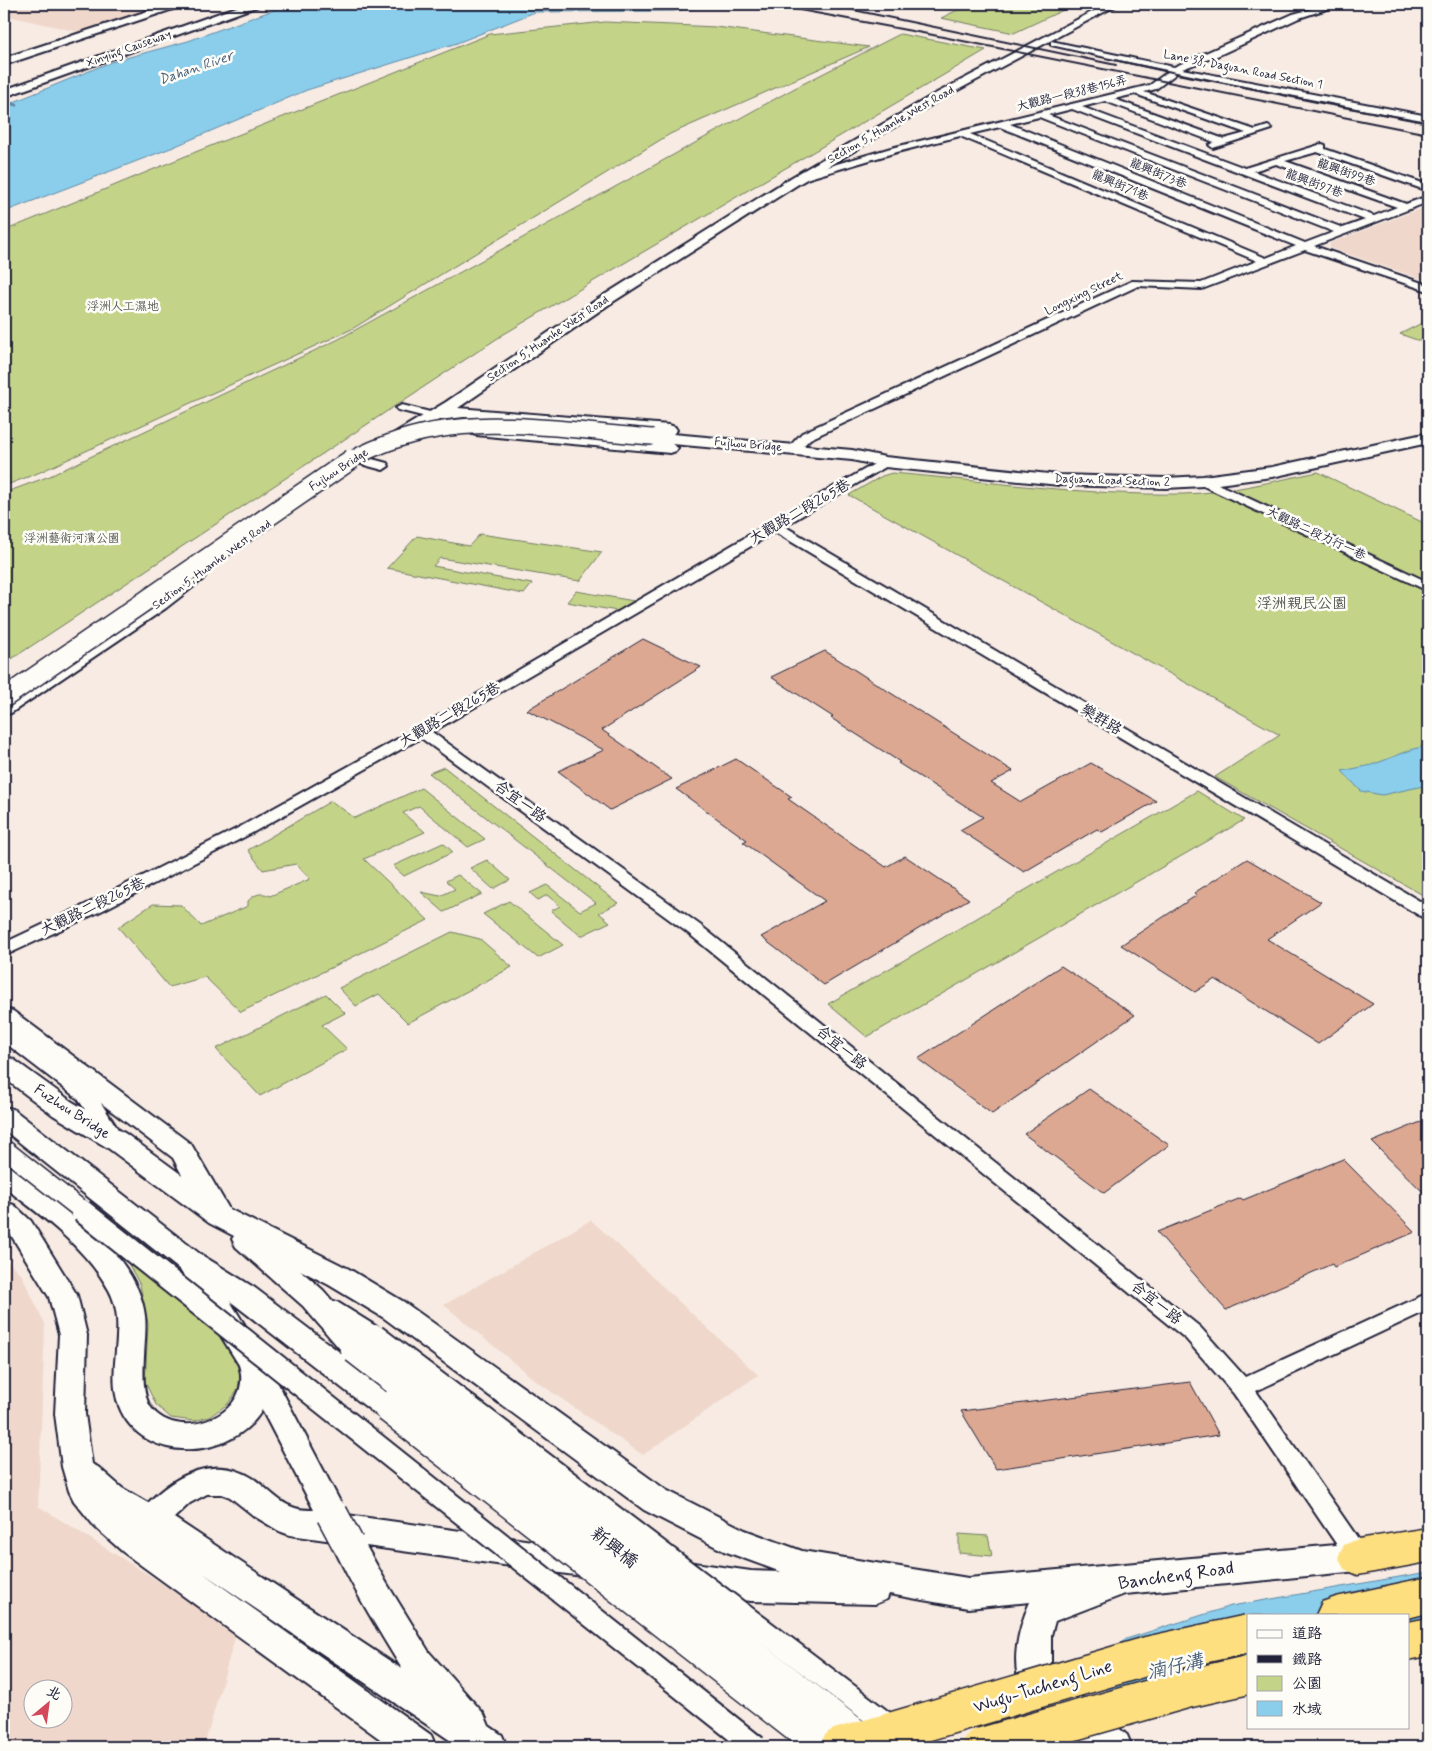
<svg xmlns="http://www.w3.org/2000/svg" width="1432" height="1751" viewBox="0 0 1432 1751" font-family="Mynerve,'LXGW WenKai TC',sans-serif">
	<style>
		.built { fill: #efd7cb; fill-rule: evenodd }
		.green { fill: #c3d388; stroke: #727a62 }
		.water { fill: #8aceec; stroke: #6089a5 }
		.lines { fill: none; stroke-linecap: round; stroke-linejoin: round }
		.stream { stroke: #6089a5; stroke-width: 3 }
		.building { fill: #dda892; stroke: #22223b }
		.street-casing { stroke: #22223b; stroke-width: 4 }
		.secondary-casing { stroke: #22223b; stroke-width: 4 }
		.highway-casing { stroke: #22223b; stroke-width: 3 }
		.street { fill: #fdfcf7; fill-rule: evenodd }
		.secondary { fill: #fdfcf7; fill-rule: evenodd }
		.highway { fill: #fedf80; fill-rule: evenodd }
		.rail { stroke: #22223b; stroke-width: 2 }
		.street-bridge-far1-casing { stroke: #22223b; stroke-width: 21; stroke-linecap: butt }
		.street-bridge-casing { stroke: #22223b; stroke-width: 26; stroke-linecap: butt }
		.secondary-bridge-far2-casing { stroke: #22223b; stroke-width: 18; stroke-linecap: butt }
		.secondary-bridge-far1-casing { stroke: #22223b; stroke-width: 22; stroke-linecap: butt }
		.secondary-bridge-casing { stroke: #22223b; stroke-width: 34; stroke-linecap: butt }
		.highway-bridge-casing { stroke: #22223b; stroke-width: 41; stroke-linecap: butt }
		.street-bridge-far1 { stroke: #fdfcf7; stroke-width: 18 }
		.street-bridge { stroke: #fdfcf7; stroke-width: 22 }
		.secondary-bridge-far2 { stroke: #fdfcf7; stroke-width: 15 }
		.secondary-bridge-far1 { stroke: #fdfcf7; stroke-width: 19 }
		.secondary-bridge { stroke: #fdfcf7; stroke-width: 31 }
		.highway-bridge { stroke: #fedf80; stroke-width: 38 }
		.labels { text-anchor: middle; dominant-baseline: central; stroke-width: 5; stroke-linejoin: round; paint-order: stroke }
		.far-street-label { font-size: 12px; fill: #22223b; stroke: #fdfcf7 }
		.far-park-label { font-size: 12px; fill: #525752; stroke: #fdfcf7 }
		.far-water-label { font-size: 14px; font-style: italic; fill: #465e79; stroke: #fdfcf7 }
		.street-label { font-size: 15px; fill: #22223b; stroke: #fdfcf7 }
		.park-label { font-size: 15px; fill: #525752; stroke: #fdfcf7 }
		.near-street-label { font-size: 18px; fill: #22223b; stroke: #fdfcf7 }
		.near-water-label { font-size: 19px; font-style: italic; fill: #465e79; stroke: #fdfcf7 }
	</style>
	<rect width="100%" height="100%" fill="#f7ebe3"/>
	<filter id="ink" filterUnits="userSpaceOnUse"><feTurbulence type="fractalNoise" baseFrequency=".02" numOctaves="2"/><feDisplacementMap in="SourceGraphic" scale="10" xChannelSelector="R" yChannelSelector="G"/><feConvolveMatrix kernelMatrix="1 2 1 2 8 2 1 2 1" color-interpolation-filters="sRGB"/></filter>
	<g filter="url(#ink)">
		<g class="built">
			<path d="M4,4h162l-87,28 -75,-17z"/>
			<path d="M1428,206v75l-98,-33v-5z"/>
			<path d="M591,1220l167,155 -115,80 -107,-74 -92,-76z"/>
			<path d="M4,1258l17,16 24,50 -7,182 199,124 -33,117h-200zM32,1688h30v30h-30z"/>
		</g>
		<g class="green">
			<path d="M970,4h106l-62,29 -73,-15z"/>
			<path d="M605,22l111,5 153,20 -199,87 -318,195 -314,144 -34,13v-255l189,-78 297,-119z"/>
			<path d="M900,34l86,16 -482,284 -500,330v-171l46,-17 287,-136 456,-251z"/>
			<path d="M1428,320v24l-28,-10z"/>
			<path d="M1318,472l110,53v373l-213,-121 65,-42 -431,-240 33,-19 10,-3c96,8 194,23 291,21 46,-1 90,-13 135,-22z"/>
			<path d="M480,534l122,18 -22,29 -140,-23 -7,8 99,18 -8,10 -137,-26 30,-32 52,10z"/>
			<path d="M576,591l58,10 -17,10 -50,-9z"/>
			<path d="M444,767l174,136 -19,10 11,9 -29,14 -30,-25 9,-5 -13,-11 -9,5 -8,-7 17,-8 33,26 16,-8 -167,-130z"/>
			<path d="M421,788l64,51 -17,8 -49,-41 -16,7 22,19 -61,27 64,61 -187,92 -36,-35 -36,10 -51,-60 35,-23 28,1 20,21 47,-20v-5c6,-6 13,-10 22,-5l40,-17 -14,-15 -33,6 -15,-20 83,-49 24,17z"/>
			<path d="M1197,791l47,29 -377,217 -39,-33z"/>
			<path d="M443,843l10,9 -49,24 -11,-10z"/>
			<path d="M487,860l23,20 -17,9 -23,-21z"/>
			<path d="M458,875l24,19 -38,18 -23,-20 19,4 15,-7 -9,-8z"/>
			<path d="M509,901l54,44 -25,13 -55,-44z"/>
			<path d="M452,932l28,7 32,28 -104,56 -29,-29 -23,12 -17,-18z"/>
			<path d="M326,994l19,19 -23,12 25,24 -87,47 -44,-47z"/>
			<path d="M95,1231l98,75 27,30 14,20 6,18 -2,15 -10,15 -19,13 -15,4 -23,-3 -15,-13 -11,-23 3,-58 -8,-39 -12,-22z"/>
			<path d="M959,1534l29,2 4,20 -33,-3z"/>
		</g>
		<g class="water">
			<path d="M290,4h431l-47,7 -139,1 -78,31 -150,47 -136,58 -167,64v-106l107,-44 77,-21z"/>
			<path d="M1428,745v40l-46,10 -21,-4 -19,-20 30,-6 39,-15z"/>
			<path d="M1428,1572v81l-20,5v-43h-160v72l-132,13 -13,-15 -2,-22 22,-23 108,-34z"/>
		</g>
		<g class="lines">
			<path class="stream" d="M4,102l13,3"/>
		</g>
		<g class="building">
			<path d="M643,639l58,28 -99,63 70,49 -62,31 -52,-39 46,-21 -77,-40z"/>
			<path d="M825,651l188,120 -22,12 30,19 70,-39 65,38 -54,31 -5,-3 -73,43 -64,-42 23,-13 -85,-54 2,-1 -69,-44 2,-1 -62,-40z"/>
			<path d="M736,759l56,38 -4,2 98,68 19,-11 64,43 -145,86 -63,-48 64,-36 -82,-59 4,-2 -71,-51z"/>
			<path d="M1247,859l74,43 -54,37 106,65 -55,40 -103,-65 -20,13 -74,-47 76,-50 -3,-2z"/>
			<path d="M1061,966l74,49 -143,99 -74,-55z"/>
			<path d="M1089,1089l80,56 -65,48 -80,-59z"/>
			<path d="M1428,1119v78l-56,-55z"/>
			<path d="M1343,1159l72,73 -81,35 -2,-3 -106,46 -69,-78 84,-34 2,2z"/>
			<path d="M1190,1382l29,53 -223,34 -35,-58z"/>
		</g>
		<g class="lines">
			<defs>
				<g id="street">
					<path d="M1331,4h11l-43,14 -82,38 -35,13 246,47v6l-251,-49 -21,16 -12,3 111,38 13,-4 4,3 -59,19 -4,-3 5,-3 -109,-41 -23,6 163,61 77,-24 3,1v4l103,36v6l-111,-39 -32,9 121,43 22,-8v6l-114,44 114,39v6l-123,-41 -103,39 -64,-3 -328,153 -13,13h-8l-2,-3 15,-16 330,-152 69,2 56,-22 -297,-125 -63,16 -98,29 -5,-3 2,-2 95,-28 259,-63 19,-14 -118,-26v-4l123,26 119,-53zM1135,94l111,39 -22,6 -110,-40zM1072,109l293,111 -22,8 -295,-113zM1039,117l295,115 -29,11 -295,-119zM1000,127l296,119 -30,12 -296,-124zM1276,164l121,43 -23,9 -121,-45z"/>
					<path d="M402,405l36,9 2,2 -6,3 -36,-9 -2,-2z"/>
					<path d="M361,456l26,7 2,3 -6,4 -26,-7 -2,-3z"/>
					<path d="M885,458l6,4 -2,3 -105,61 644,380v12l-6,-1 -647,-385 -343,200 268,193 500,402 45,50 183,-84v17l-172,81 110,159 4,7 -4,7 -8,3 -8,-3 -116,-170 -48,-55 -498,-406 -267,-195 -169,95 -151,78 -97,45v-13l85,-40 151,-76 229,-128 301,-176z"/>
					<path d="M1203,477l225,105v9l-229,-107 -2,-3z"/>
					<path d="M4,1027l6,2 82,60 31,48 -2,5 -7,2 -7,-2 -29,-43 -74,-57z"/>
					<path d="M330,1300l7,2 45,28 3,6 -3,6 -7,2 -7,-2 -45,-28 -3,-6 3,-6z"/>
				</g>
				<g id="secondary">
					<path d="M169,4h14l-1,2 -178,59v-7z"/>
					<path d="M245,4h14l-1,2 -254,91v-7z"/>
					<path d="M1107,4h12l-178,95 -141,84 -192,122 -150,103 211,17 6,2 2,3 -4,4 179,16 33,7 174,18 107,3 37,-2 69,-9 156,-34v10l-156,34 -69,9 -37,2 -107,-3 -174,-18 -33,-7 -180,-16 6,4 -2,3 -6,2 -194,-18 -6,-2 -2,-3 2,-3 6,-2 174,16 -5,-4 4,-4 -185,-16 -25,3 -44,26h-12l-2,-3 2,-3 63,-38 152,-103 194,-122 141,-82z"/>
					<path d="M196,571l6,1 3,4 -3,4 -36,28 -155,105 -7,2v-15l148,-100 38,-28z"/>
					<path d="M4,1009l9,2 178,133 38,65 120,60 55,33 262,188 79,40 57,21 166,27 390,-35 70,-13v28l-70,13 -233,23 -70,27 -4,14v37l76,63 5,12h-43l-67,-57c-12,-27 -4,-61 8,-88l-62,6 -79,-14 -2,5 -12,5 -124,-3 -64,-9 -11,-5 -5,-10 5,-10 11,-5 64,9 30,1 -57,-21 -80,-41 -260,-192 -55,-33 -29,-15 23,20 43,50 5,8 -5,8 -10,4 -10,-4 -43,-50 -67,-59 -4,-8 2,-3 -25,-13 -101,-75 -55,-33 -49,-37v-22l9,3 58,42 55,33 56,41 -9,-17 -169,-129z"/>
					<path d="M4,1107l9,2 187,145 55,34 145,110 4,9 -4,9 -11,4 -11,-4 -148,-115 32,52 85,162 242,34 11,4 5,10 -5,10 -11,4 -223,-31 20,36 43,70 55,62 5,12 13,9 5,12h-47l-257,-174 228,162 5,12h-45l-268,-195 -28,-25 -21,-26 -5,-10 -7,-24 -7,-53 4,-79 -10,-38 -38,-62 -7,-7v-26l10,3 17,16 46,74 10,40 -2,79 7,50 6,3 24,21 26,15c28,-29 68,-49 106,-24 13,9 25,24 41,29 6,2 13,2 19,2l-52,-100c-29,50 -120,56 -143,-4 -14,-37 10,-79 -10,-116 -24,-43 -67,-74 -105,-103v-24l9,3c46,34 125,88 132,150 3,24 -9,74 7,93 29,35 103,5 87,-44l-59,-95 -176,-140zM207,1494h15l8,3 24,19 25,15 11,4 43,6 -1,3c20,43 45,84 70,125l-228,-151 16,-15z"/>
				</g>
				<g id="highway">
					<path d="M1428,1528v34l-70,13 -14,-6 -6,-12 6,-12 14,-6z"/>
					<path d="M1428,1577v36l-20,5v-3h-92l6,-13 14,-5z"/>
					<path d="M1428,1618v38l-20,4v-38z"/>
				</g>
			</defs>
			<use href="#street" class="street-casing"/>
			<use href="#secondary" class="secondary-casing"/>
			<use href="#highway" class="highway-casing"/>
			<use href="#street" class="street"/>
			<use href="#secondary" class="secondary"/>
			<use href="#highway" class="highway"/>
			<g class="rail">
				<path d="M768,4l165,31 495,99"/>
				<path d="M825,4l291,61"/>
				<path d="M1109,59l217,45 102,18"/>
			</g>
			<defs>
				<path id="street-bridge-far1" d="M4,1149l80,63"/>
				<g id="street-bridge">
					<path d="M82,1211l674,536"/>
					<path d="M375,1336l542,411"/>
				</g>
				<path id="secondary-bridge-far2" d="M350,461c11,-8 25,-13 38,-18 85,-32 177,-12 265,-6"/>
				<path id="secondary-bridge-far1" d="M4,698l348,-239"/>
				<g id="secondary-bridge">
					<path d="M356,1348l513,397"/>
					<path d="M389,1407l434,340"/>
					<path d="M332,1514l16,30"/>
				</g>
				<g id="highway-bridge">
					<path d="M840,1747l311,-92 97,-21"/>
					<path d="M982,1747l204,-58 62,-14"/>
				</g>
			</defs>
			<use href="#street-bridge-far1" class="street-bridge-far1-casing"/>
			<use href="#street-bridge" class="street-bridge-casing"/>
			<use href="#secondary-bridge-far2" class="secondary-bridge-far2-casing"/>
			<use href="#secondary-bridge-far1" class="secondary-bridge-far1-casing"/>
			<use href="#secondary-bridge" class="secondary-bridge-casing"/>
			<use href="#highway-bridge" class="highway-bridge-casing"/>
			<use href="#street-bridge-far1" class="street-bridge-far1"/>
			<use href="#street-bridge" class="street-bridge"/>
			<use href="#secondary-bridge-far2" class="secondary-bridge-far2"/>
			<use href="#secondary-bridge-far1" class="secondary-bridge-far1"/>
			<use href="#secondary-bridge" class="secondary-bridge"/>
			<use href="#highway-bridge" class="highway-bridge"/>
		</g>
	</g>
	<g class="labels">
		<g class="far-street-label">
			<text transform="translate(129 49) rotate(-20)">Xinying Causeway</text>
			<text transform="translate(1243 70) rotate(11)">Lane 38, Daguan Road Section 1</text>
			<text transform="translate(1072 94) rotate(-14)">大觀路一段38巷156弄</text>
			<text transform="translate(891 125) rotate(-30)">Section 5, Huanhe West Road</text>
			<text transform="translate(1346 173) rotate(19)">龍興街99巷</text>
			<text transform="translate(1158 174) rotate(22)">龍興街73巷</text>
			<text transform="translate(1314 184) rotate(20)">龍興街97巷</text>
			<text transform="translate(1120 186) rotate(23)">龍興街71巷</text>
			<text transform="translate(1084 294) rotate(-26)">Longxing Street</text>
			<text transform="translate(548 339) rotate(-34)">Section 5, Huanhe West Road</text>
			<text transform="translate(748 445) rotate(5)">Fujhou Bridge</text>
			<text transform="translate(339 470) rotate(-33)">Fujhou Bridge</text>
			<text transform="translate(1112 481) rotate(2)">Daguan Road Section 2</text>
			<text transform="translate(1316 534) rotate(25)">大觀路二段力行一巷</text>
			<text transform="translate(212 565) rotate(-36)">Section 5, Huanhe West Road</text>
		</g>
		<g class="far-park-label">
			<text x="123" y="307">浮洲人工濕地</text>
			<text x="72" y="539">浮洲藝術河濱公園</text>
		</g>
		<g class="far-water-label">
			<text transform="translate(196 68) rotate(-19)">Dahan River</text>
		</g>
		<g class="street-label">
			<text transform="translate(800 512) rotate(-30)">大觀路二段265巷</text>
			<text transform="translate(450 715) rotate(-30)">大觀路二段265巷</text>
			<text transform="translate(1101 720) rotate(31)">樂群路</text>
			<text transform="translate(520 802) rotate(36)">合宜一路</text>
			<text transform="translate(93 907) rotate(-26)">大觀路二段265巷</text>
			<text transform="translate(841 1048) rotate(39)">合宜一路</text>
			<text transform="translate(72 1112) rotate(33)">Fuzhou Bridge</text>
			<text transform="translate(1156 1303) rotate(39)">合宜一路</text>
		</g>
		<g class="park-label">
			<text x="1302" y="604">浮洲親民公園</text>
		</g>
		<g class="near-street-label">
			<text transform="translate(614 1548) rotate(38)">新興橋</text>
			<text transform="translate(1176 1576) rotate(-8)">Bancheng Road</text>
			<text transform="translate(1043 1687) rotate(-17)">Wugu-Tucheng Line</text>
		</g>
		<g class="near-water-label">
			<text transform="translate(1175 1667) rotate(-13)">湳仔溝</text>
		</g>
	</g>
	<rect width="1432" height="1751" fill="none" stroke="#fdfcf7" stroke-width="20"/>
	<rect x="10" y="10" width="1412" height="1731" fill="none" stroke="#22223b" stroke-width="2" filter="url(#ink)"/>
	<rect x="1247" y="1614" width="162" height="115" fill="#fdfcf7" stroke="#a5a5ac"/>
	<rect x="1257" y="1630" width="25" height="8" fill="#fdfcf7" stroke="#a5a5ac"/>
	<text x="1292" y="1638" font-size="15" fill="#22223b">道路</text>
	<rect x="1257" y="1655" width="25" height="8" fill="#22223b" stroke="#a5a5ac"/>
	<text x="1292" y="1664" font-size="15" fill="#22223b">鐵路</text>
	<rect x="1257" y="1676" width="25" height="15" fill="#c3d388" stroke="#a5a5ac"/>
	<text x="1292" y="1688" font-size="15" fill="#22223b">公園</text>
	<rect x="1257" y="1701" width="25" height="15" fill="#8aceec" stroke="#a5a5ac"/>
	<text x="1292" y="1714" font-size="15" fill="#22223b">水域</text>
	<g transform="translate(48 1704) rotate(29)"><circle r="24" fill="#fdfcf7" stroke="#a5a5ac"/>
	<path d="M0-4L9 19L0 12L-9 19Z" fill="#d1495b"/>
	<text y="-8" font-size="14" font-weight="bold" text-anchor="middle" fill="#22223b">北</text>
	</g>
</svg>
